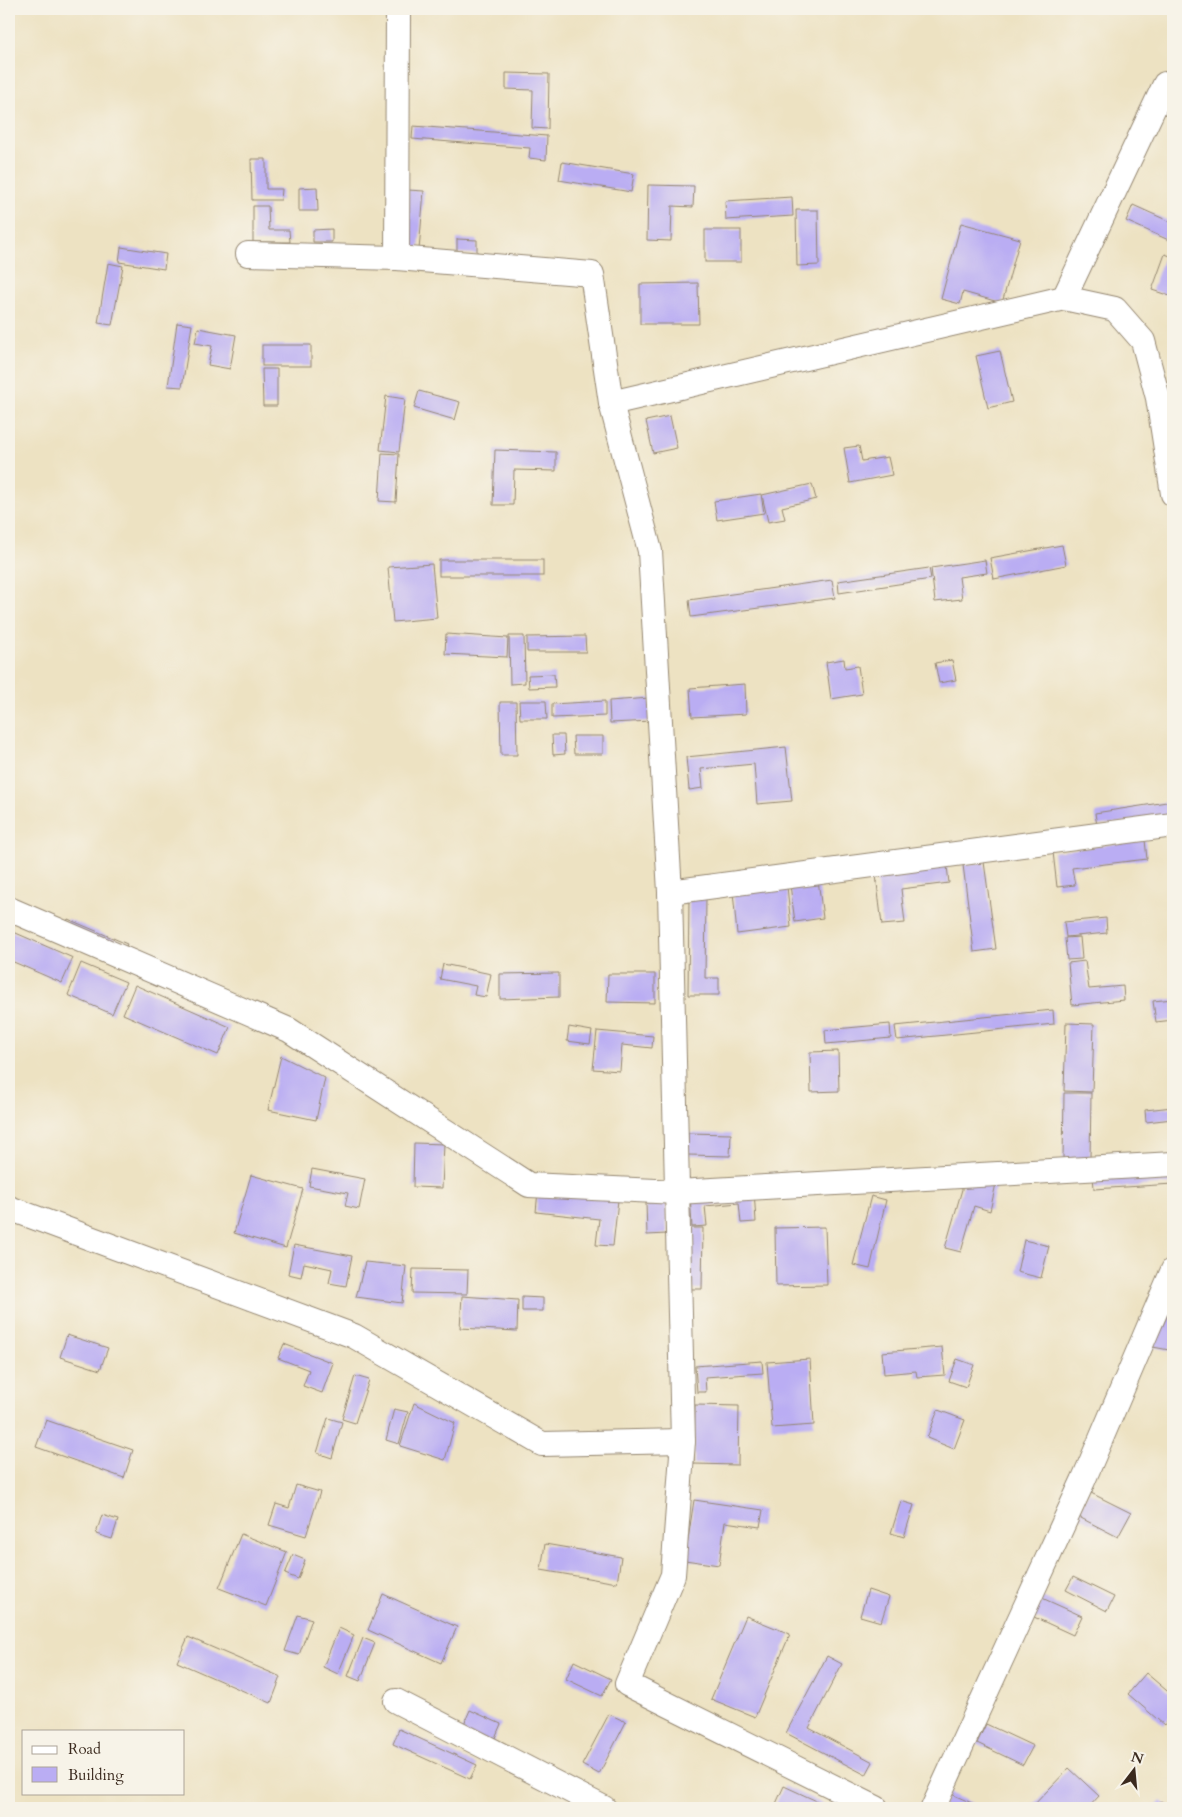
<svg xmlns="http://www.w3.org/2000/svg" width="1182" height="1817" viewBox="0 0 1182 1817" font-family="Cardo,serif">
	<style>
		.building { fill: #baadf3 }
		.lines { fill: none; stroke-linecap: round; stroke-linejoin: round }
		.street-casing { stroke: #948670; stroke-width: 26 }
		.street { stroke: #fff; stroke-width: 24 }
	</style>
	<rect width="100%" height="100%" fill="#f7f3e8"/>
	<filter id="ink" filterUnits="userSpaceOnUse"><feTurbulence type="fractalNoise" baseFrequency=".02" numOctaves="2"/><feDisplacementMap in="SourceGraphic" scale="10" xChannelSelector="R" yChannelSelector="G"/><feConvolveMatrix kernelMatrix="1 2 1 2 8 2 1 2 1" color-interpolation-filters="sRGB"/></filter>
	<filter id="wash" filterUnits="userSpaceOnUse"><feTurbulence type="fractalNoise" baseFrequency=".0096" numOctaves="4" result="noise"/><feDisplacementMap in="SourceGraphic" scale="20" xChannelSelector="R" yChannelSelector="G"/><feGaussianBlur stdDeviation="1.12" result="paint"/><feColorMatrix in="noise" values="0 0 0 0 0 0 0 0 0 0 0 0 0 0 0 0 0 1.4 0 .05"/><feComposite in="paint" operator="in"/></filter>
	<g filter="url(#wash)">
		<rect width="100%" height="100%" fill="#ede2c2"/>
		<g id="blocks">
			<g class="building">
				<path d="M506,73l43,1 -1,55 -16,-1 1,-38 -27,-1z"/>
				<path d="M413,126l134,10 -1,24 -17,-2 1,-10 -118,-9z"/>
				<path d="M251,159h15v30h16l-1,11h-29z"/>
				<path d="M562,162l72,12 -3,18 -72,-12z"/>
				<path d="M648,185l46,1 -1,21 -21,-1 -1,35 -24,-1z"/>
				<path d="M317,187l1,24h-19v-23z"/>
				<path d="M408,190l16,1 -5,59 -15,-1z"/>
				<path d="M792,197l1,19 -67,4 -1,-19z"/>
				<path d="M1133,205l40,18v19l-47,-21z"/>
				<path d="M253,206h15l1,24h20l1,12h-37z"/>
				<path d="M796,210h22l1,55 -22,1z"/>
				<path d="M961,223l59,16 -18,64 -39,-11 -3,12 -19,-5z"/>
				<path d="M332,229v13h-19v-12z"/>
				<rect x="705" y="230" width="36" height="32"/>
				<path d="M457,239l20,1v14l-20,-1z"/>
				<path d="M121,247l45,7 -2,15 -45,-7z"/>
				<path d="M1165,254l8,3v40l-21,-7z"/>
				<path d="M108,263l15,3 -11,59 -14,-2z"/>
				<path d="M698,283l1,41h-59v-40z"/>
				<path d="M177,323l15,2 -10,62 -14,-1z"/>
				<path d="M198,328l38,7 -6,34 -22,-4 4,-19 -17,-3z"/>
				<rect x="262" y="345" width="49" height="21"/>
				<path d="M1000,351l12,51 -24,6 -12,-52z"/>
				<path d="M262,369h15v37h-14z"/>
				<path d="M419,391l41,11 -5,18 -41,-12z"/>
				<path d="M386,396l19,3 -6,53 -19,-2z"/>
				<path d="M670,416l7,32 -24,5 -7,-32z"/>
				<path d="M859,446l3,15 26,-4 4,18 -42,8 -6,-35z"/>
				<path d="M495,450l61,2v19l-42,-1 -1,35h-20z"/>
				<path d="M382,453l17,1 -3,48 -17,-1z"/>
				<path d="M812,484l4,15 -34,8 3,12 -17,3 -6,-27z"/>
				<path d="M761,494l3,19 -47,7 -3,-19z"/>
				<path d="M1062,545l4,20 -72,14 -4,-21z"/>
				<rect x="439" y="560" width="104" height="16"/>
				<path d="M985,560l2,13 -28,4 3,22 -27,3 -4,-34z"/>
				<path d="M432,564l5,54 -44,4 -5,-55z"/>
				<path d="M929,568l2,11 -92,14 -1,-12z"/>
				<path d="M832,580l3,18 -144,19 -2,-17z"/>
				<path d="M446,634l62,4 -1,19 -62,-3z"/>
				<path d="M509,636h15l1,47 -15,1z"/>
				<path d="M585,636l1,16h-59v-15z"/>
				<path d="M844,659l1,9 13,-2 4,28 -31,5 -5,-37z"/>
				<path d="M952,660l4,20 -17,3 -4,-20z"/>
				<path d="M554,674l1,13 -26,1 -1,-13z"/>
				<path d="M745,684l1,30 -54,3 -2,-29z"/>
				<path d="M650,698l2,23 -42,2 -1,-22z"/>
				<path d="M519,701h27l1,18h-27z"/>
				<path d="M605,701v15l-53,2v-14z"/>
				<path d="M500,702h16l1,53h-16z"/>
				<path d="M552,735h12l1,19 -12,1z"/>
				<path d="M573,736h30v18h-29z"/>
				<path d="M786,747l6,54 -35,3 -3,-40 -53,5 2,19 -14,2 -3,-33z"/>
				<path d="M1173,801v14l-76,11 -2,-13z"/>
				<path d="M1145,840l2,19 -75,9 3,17 -18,2 -4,-35z"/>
				<path d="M984,862l12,87 -22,3 -11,-87z"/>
				<path d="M947,866l2,17 -48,6 4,34 -23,2 -6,-50z"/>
				<path d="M818,880l5,38 -28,4 -5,-37z"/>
				<path d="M787,886l4,41 -54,7 -4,-42z"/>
				<path d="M689,897h17l-1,81h14v17h-31z"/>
				<path d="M1106,918l1,15 -41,4 -2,-15z"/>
				<path d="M68,919l59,25 -5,13 -59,-25z"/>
				<path d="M9,930l64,28 -11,25 -53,-23z"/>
				<path d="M1080,937l2,22 -15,1 -2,-22z"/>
				<path d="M1085,961l4,28 34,-3 1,14 -52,5 -4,-42z"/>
				<path d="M81,963l45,19 -14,32 -44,-19z"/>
				<path d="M443,964l48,10 -5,23 -12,-2 2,-9 -36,-7z"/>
				<path d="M559,973v24l-59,2v-25z"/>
				<path d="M608,974h47v29l-48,-1z"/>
				<path d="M135,985l95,42 -12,28 -95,-41z"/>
				<path d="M1173,999v21l-17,2 -3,-21z"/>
				<path d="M1053,1010l1,14 -157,16 -2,-14z"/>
				<path d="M1066,1023l28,1 -2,68 -28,-1z"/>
				<path d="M890,1024l1,14 -65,6 -1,-14z"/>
				<path d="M569,1027l23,4 -2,13 -23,-3z"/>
				<path d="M597,1031l56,5 -1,12 -30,-3 -2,26 -27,-2z"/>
				<path d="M838,1051l1,40 -28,1 -1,-40z"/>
				<path d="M281,1056l44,22 -9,42 -48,-10z"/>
				<path d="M1064,1093h27l-1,67 -27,-1z"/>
				<path d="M1173,1107v12l-27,3 -1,-12z"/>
				<path d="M688,1133l43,1 -1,22 -42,-1z"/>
				<path d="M414,1143l30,1 -2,44 -29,-1z"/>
				<path d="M312,1169l53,10 -6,30 -14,-3 3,-13 -39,-7z"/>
				<path d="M1173,1170v14l-79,5 -1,-14z"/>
				<path d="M251,1175l52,14 -17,59 -52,-15z"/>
				<path d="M965,1179h32l-7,32 -16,-5 -13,46 -16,-4z"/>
				<path d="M754,1190l2,32 -15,1 -2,-20 -34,3 2,20 -15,1 -2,-33z"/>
				<path d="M538,1191l80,9 -5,46 -17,-1 3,-26 -63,-7z"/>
				<path d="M871,1196l15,4 -16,69 -17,-4z"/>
				<path d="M666,1202l1,32 -20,1 -1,-32z"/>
				<path d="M825,1227l2,58 -51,1 -1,-58z"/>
				<path d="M689,1228h14l-1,61h-13z"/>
				<path d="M1024,1240l25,6 -8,32 -24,-6z"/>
				<path d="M294,1245l58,11 -6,30 -17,-3 3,-14 -28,-6 -3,14 -13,-3z"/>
				<path d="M365,1262l41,4 -4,37 -46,-6z"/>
				<path d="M413,1269l55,1 -1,24 -55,-1z"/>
				<path d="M462,1296l56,4 -1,31 -57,-3z"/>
				<path d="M522,1297l21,1v13h-21z"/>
				<path d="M1170,1310l3,3v28l-4,9 -16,-3z"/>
				<path d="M67,1335l41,13 -8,22 -40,-13z"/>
				<path d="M284,1344l49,19 -11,30 -19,-7 6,-16 -31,-12z"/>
				<path d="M942,1347l3,28 -28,2 -1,-6 -32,3 -2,-22z"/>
				<path d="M810,1359l4,66 -42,3 -5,-66z"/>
				<path d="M957,1359l17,6 -8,22 -17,-6z"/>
				<path d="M762,1361l1,12 -58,4 1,15h-9l-2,-26z"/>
				<path d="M355,1376l14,4 -14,43 -13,-4z"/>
				<path d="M414,1403l41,20 -10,37 -45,-14z"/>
				<path d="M695,1405l44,1 -1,59 -44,-1z"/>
				<path d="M394,1409l14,3 -9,32 -13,-4z"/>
				<path d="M938,1410l27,10 -11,29 -27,-11z"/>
				<path d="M328,1418l14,4 -10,36 -15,-5z"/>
				<path d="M46,1420l87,30 -9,28 -88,-31z"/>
				<path d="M296,1485l24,7 -14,44 -37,-11 7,-21 13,4z"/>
				<path d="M1089,1492l42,21 -13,24 -41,-21z"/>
				<path d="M694,1500l69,10 -3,17 -35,-5 -6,43 -34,-5z"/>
				<path d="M901,1501l13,4 -10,32 -13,-4z"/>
				<path d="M102,1515l16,5 -6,19 -16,-5z"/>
				<path d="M241,1534l46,18 -21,54 -47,-18z"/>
				<path d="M545,1544l76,13 -4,26 -76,-13z"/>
				<path d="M293,1555l12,5 -7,19 -13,-5z"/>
				<path d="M1073,1577l41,20 -7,14 -41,-21z"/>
				<path d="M868,1590l21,7 -8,25 -21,-6z"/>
				<path d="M383,1594l74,33 -16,36 -73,-33z"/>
				<path d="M1042,1598l40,18 -9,19 -39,-18z"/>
				<path d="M298,1615l14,4 -13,36 -14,-4z"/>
				<path d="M746,1616l44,18 -35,83 -44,-18z"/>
				<path d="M339,1628l15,7 -16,39 -15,-7z"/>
				<path d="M188,1637l93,40 -10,26 -94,-41z"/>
				<path d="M363,1638l12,5 -15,38 -12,-5z"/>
				<path d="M827,1656l15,8 -33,64 64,34 -7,13 -80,-42z"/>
				<path d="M574,1661l37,18 -9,17 -36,-17z"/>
				<path d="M1146,1673l27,23v17l-9,12 -36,-31z"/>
				<path d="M470,1710l31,14 -10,23 -31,-14z"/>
				<path d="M609,1714l17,8 -27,52 -17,-9z"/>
				<path d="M986,1724l47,22 -10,19 -46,-22z"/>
				<path d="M399,1729l78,36 -7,14 -77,-35z"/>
				<path d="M1069,1768l30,28 -11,12h-57z"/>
				<path d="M784,1786l48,22h-58z"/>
				<path d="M949,1793l25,11 -2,4h-30z"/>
				<path d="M1161,1801l9,7h-15z"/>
			</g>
		</g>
	</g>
	<g filter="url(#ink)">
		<use href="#blocks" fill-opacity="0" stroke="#948670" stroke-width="1"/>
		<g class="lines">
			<defs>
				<g id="street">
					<path d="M248,254l149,4 195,16 19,129 39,148 20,341 13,549 -10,134 -46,109 249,124"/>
					<path d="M397,258l1,-249"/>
					<path d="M1064,298l101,-214 8,1"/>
					<path d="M611,403l453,-105 51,11 28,32 15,57 15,96"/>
					<path d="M670,892l503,-67"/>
					<path d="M9,909l280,121 240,155 148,7 496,-28"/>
					<path d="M9,1208l345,128 188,108 141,-3"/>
					<path d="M396,1701l208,107"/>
					<path d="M933,1808l150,-327 90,-211"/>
				</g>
			</defs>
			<use href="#street" class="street-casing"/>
			<use href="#street" class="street"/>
		</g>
	</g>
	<rect width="1182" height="1817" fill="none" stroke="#f7f3e8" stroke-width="30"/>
	<rect x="22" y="1730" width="162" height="65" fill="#f7f3e8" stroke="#aca397"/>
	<rect x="32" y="1746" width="25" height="8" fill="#ffffff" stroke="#aca397"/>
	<text x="68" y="1754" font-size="15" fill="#3b2a1e">Road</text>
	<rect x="32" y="1767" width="25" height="15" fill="#baadf3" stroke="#aca397"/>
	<text x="68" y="1780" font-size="15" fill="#3b2a1e">Building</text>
	<g transform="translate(1134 1770) rotate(16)" stroke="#f7f3e8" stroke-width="4" paint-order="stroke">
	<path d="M0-4L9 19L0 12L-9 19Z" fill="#3b2a1e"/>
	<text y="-8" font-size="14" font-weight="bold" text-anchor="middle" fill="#3b2a1e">N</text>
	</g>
</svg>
